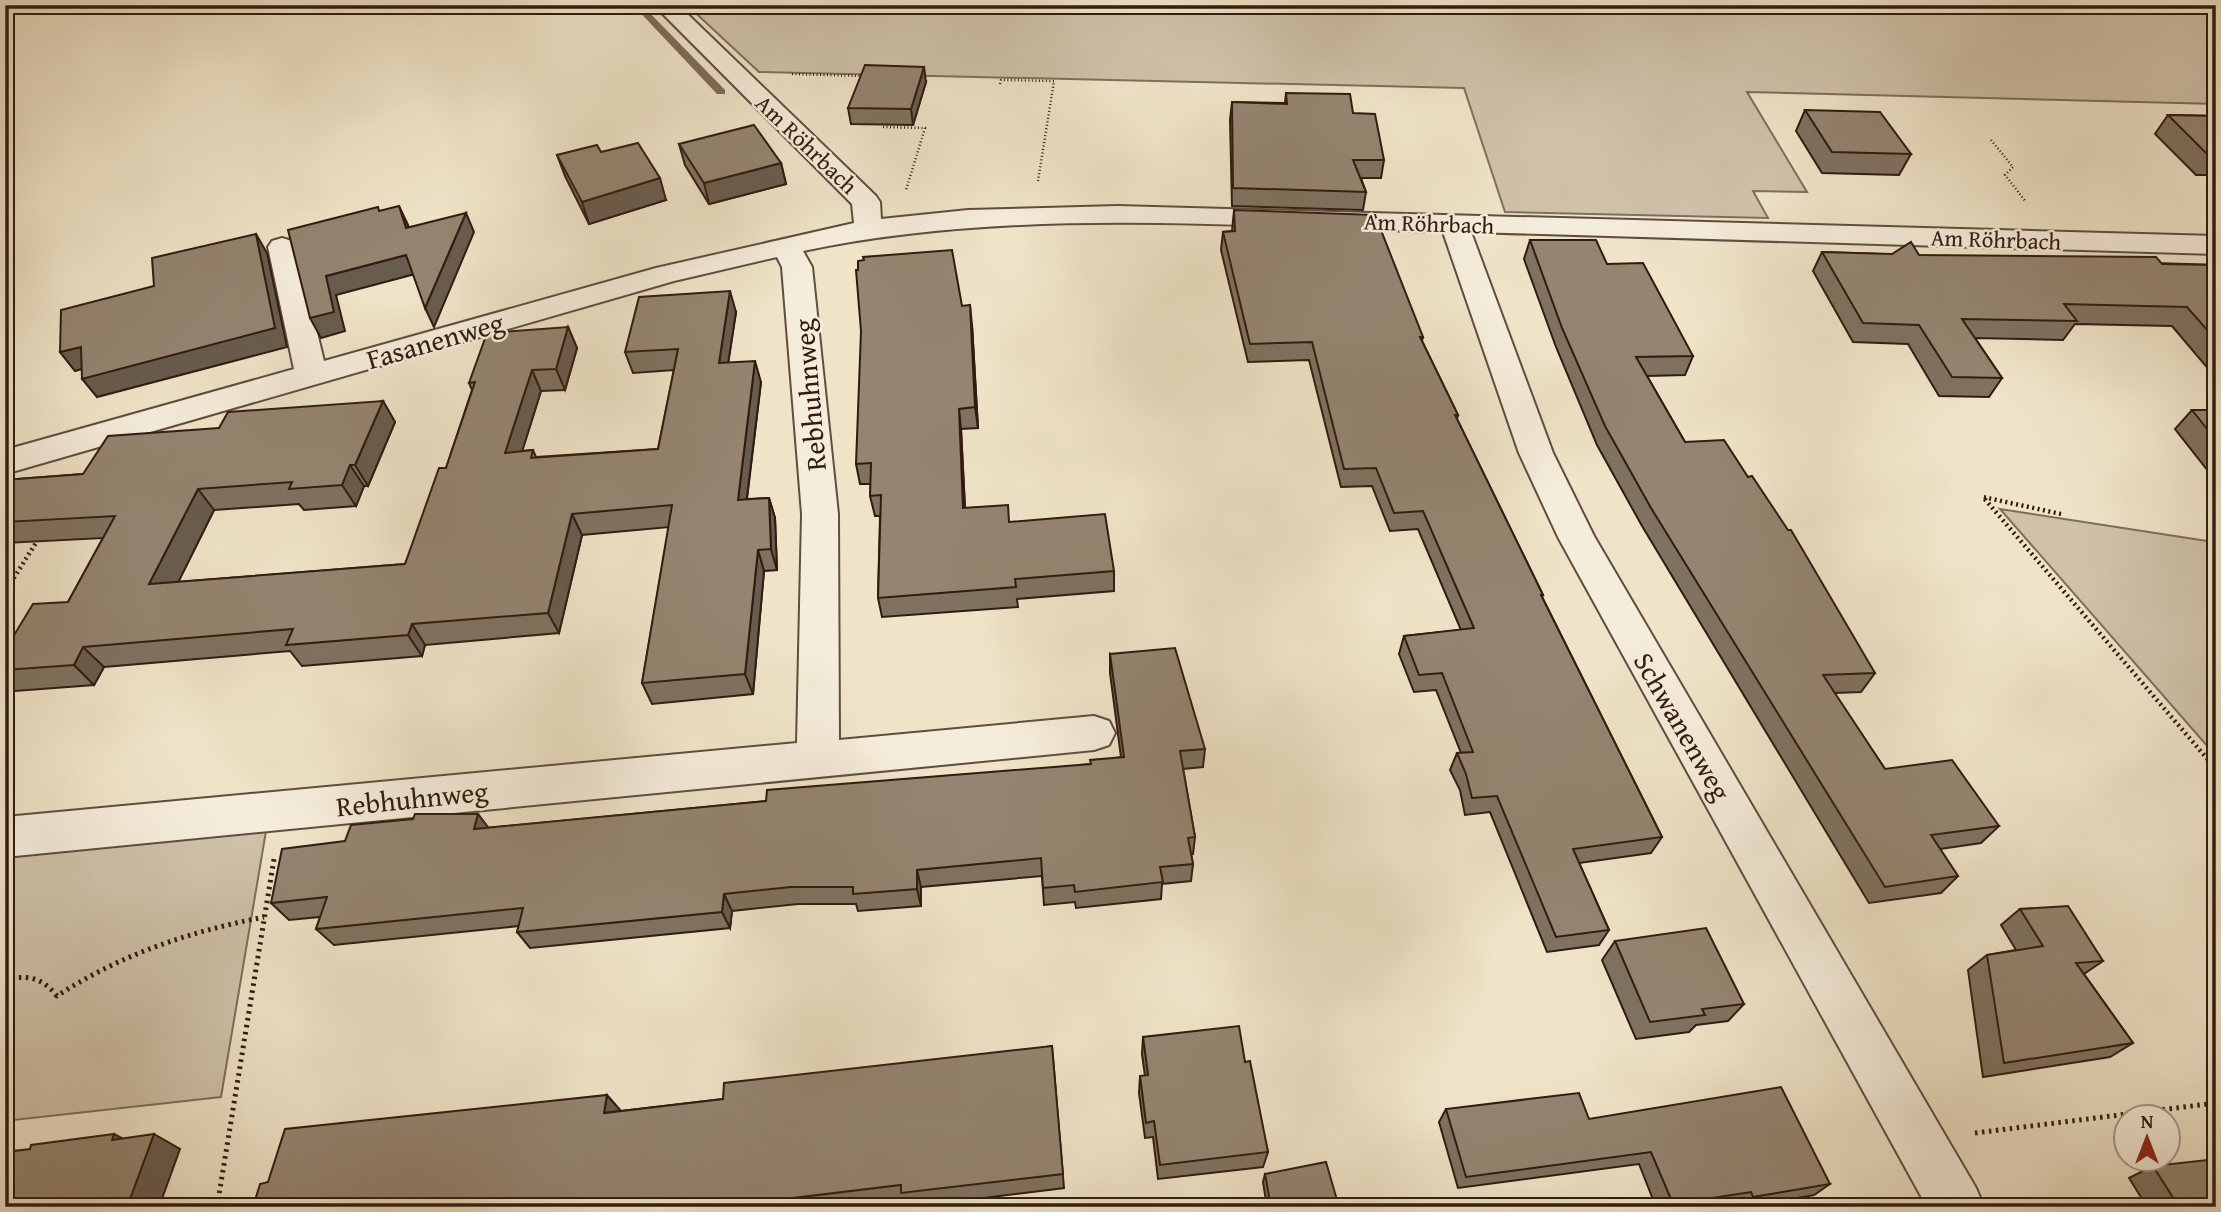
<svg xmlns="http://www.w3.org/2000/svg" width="2221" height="1212" viewBox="0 0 2221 1212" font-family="'Gentium Book Plus',serif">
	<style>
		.green { fill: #cfc2a9; stroke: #806e5d; stroke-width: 2 }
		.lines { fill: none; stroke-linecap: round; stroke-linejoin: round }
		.stream { fill: #7c6b5a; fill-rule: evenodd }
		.minor-casing { stroke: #604d3f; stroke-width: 4 }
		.path-far2 { stroke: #311b11; stroke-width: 2.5; stroke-dasharray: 1 2.5; stroke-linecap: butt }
		.path-far1 { stroke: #311b11; stroke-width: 4.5; stroke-dasharray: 2 3.5; stroke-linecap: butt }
		.path { stroke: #311b11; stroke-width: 5; stroke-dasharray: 2.5 4.5; stroke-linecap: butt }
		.minor { fill: #f5eddb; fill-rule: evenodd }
		.wall { fill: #7f7260; stroke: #311b11; stroke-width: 2 }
		.shaded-wall { fill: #685c4e; stroke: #311b11; stroke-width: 2 }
		.building { fill: #948470; stroke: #311b11; stroke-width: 2 }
		.labels { text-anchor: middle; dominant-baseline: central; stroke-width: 5; stroke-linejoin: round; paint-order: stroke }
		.far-street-label { font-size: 23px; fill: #311b11; stroke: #f5eddb }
		.street-label { font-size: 28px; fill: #311b11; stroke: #f5eddb }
	</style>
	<rect width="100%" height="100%" fill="#efe4c8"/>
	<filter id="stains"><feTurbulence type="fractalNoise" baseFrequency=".00286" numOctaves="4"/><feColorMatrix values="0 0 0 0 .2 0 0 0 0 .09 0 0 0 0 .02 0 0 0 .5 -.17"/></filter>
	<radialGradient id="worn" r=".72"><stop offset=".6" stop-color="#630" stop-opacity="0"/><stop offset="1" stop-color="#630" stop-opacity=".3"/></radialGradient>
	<g class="green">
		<path d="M687,5h1529v99l-469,-12 60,100 -54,-1 15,27 -263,-6 -41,-124 -705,-16z"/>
		<path d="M2000,509l207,32 9,8v207z"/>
		<path d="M266,831l-45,266 -216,24v-261l26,-10z"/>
	</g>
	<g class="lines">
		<path class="stream" d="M633,5h9l83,85v4h-8z"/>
		<defs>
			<path id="minor" d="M654,5h24l198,191 4,6 1,17 87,-9 150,-4 1098,30v18l-745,-22 82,221 41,83 382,652 8,19h-57l-369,-670 -39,-84 -76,-221c-213,-6 -430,-25 -640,19l9,16 26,247 1,226 255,-24 15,5 6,12 -6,12 -15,5 -1089,107v-40l792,-74 5,-229 -20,-247 -5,-10 -103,24 -669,193v-24l289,-81 -26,-122 4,-6 10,-3 10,3 4,6 28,114 332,-93 198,-45 -2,-19z"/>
		</defs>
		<use href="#minor" class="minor-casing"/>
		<g class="path-far2">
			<path d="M792,74l72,2"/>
			<path d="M1000,84l1,-4 53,1 -16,100"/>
			<path d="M883,127l42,1 -19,62"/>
			<path d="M1991,140l22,27 -8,8 21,27"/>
		</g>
		<g class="path-far1">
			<path d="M2061,514l-78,-17 233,272"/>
			<path d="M5,592l34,-54"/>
		</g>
		<g class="path">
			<path d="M5,980c22,-6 38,-2 52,16 64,-42 132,-64 207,-79"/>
			<path d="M1975,1133l241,-30"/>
			<path d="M217,1207l57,-348"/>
		</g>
		<use href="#minor" class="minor"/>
	</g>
	<g class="wall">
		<path d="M926,82l-13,43 -62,-1 -3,-16z"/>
		<path d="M1286,93l67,20 31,47 -3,18h-20l5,14 -3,18 -131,-4 -2,-86 2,-18 53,1z"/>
		<path d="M1805,110l106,44 -12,21 -77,-2 -26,-42z"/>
		<path d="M2168,115l48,1v59h-20l-41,-41z"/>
		<path d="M679,144l102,19 5,21 -77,20 -24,-39z"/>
		<path d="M601,152l65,48 -77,24 -24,-48 -8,-21z"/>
		<path d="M1234,210l189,127 -1,4 36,74 -1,4 86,176 -1,2 120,240 -11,16 -72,10 30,67 -10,15 -52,7 -57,-140 -25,3 -5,-25 -10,-20 7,-17h4l-25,-63 -22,2 -15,-38 5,-18 57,-6 -43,-101 -28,2 -18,-45 -31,1 -32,-127 -61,2 -27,-112 2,-18 9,-1z"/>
		<path d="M1530,240l77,24 86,92 -8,19 -38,1 38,66 190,231 -14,19 -27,1 51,76 114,57 -18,17 -41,6 18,27 -17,17 -72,10 -227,-377 -45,-81 -41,-98 -32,-88z"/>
		<path d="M1822,252l394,13v113l-44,-52 -97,-2 -12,16 -88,-2 27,40 -13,19 -50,-1 -31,-52 -55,-2 -40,-71z"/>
		<path d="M962,306l10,19 6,103 -17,1 4,79 44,14 105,49v20l-97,8 1,8 -136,10 -4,-19 2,-82h-5l-5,-20 1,-12h-11l-4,-20z"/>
		<path d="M736,312l-8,51 33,19 -14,117 22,-1 6,20 2,52 -13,1 -11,123 -101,10 -10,-21 27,-156 -87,8 -23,98 -134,12 -3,11 -120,10 -12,-15 -186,16 -10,18 -79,6 -10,-8v-33l63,-48 35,-64 -98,5v-63l78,-6 136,-46 164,-27 12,21 -27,64h-4l-8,20 -52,4 -5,-6 -85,6 -36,72 227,-18 41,-96 26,-78 -3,-7 99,-56 9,21 -12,42 -24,1 -19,60 11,-1 3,7 122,-8 16,-79 -41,3 -8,-21z"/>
		<path d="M2192,410h24v71l-41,-52z"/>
		<path d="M1110,654l95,95 -2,18 -20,2 12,68 -2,17h-2l2,10 -2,17 -29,3 -1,15 -85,9 -1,-6 -31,3 -2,-29 -121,11v19l-63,5 -2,-7h-58l-66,7 -2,17 -200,20 -13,-16 2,-6 -185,19 -18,-16 4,-12 -31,3 -18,-17 74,-62 133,-27 10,14 278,-27 324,-37 31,-7 -11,-84z"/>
		<path d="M2020,909l83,52 -19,13 49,69 -23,14 -127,20 -15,-107 19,-15 29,-5 -15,-25z"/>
		<path d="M1615,941l129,63 -16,17 -32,4 -7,7 -53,7 -34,-79z"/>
		<path d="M1143,1037l102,25 23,90 -5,15 -105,12 -5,-42 -8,1 -6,-45 1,-17h5l-3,-22z"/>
		<path d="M1052,1046l12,142 -155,19h-2l-4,-8 -63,8h-587l368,-96 102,-12z"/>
		<path d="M1446,1109l143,10 241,65 -16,11 -66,12h-10l-2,-4 -24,4h-56l-17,-43 -181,24 -19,-66z"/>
		<path d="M2153,1166l63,41h-69l-18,-29z"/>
		<path d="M1265,1174l74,33h-72l-4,-25z"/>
	</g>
	<g class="shaded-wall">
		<path d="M924,67l2,15 -13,43 -2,-16z"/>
		<path d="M781,163l5,21 -77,20 -5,-21z"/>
		<path d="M660,178l6,22 -77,24 -7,-22z"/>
		<path d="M399,206l9,19 8,22 -10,-19z"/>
		<path d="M466,213l8,19 -40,95 -9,-19z"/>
		<path d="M256,234l11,19 20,94 -190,50 -15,-18z"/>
		<path d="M406,255l9,19 -79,21 9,36 -24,7 -11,-20 16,-42z"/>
		<path d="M730,291l6,21 -11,72 -6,-21z"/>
		<path d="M970,305l2,20 6,103 -3,-21z"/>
		<path d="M568,327l9,21 -12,42 -9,-21z"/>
		<path d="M81,347l15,18 -21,6 -15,-19z"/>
		<path d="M755,361l6,21 -17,139 -6,-21z"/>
		<path d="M532,370l9,21 -26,83 -10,-21z"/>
		<path d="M383,401l12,21 -27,64 -13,-21z"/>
		<path d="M959,409l2,20 5,99 -3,-20z"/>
		<path d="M350,465l14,21 -8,20 -14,-21z"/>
		<path d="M198,489l16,21 -47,95 -18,-21z"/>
		<path d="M769,498l6,20 2,52 -6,-21z"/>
		<path d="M572,514l10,21 -23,98 -11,-20z"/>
		<path d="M758,550l6,21 -11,123 -8,-20z"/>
		<path d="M412,624l13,21 -3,11 -14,-21z"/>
		<path d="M83,647l21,20 -10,18 -20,-20z"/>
		<path d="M478,814l13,17 -17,-2z"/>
		<path d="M917,870l4,17v19l-4,-17z"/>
		<path d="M724,894l8,17 -2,17 -8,-16z"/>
		<path d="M607,1095l14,16 -17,2z"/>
		<path d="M114,1134l28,15 -30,-9z"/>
		<path d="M154,1134l26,15 -21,58h-32z"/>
		<path d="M785,1199l5,8h-5z"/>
	</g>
	<g class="building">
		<path d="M865,65l59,2 -13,42 -63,-1z"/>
		<path d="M1286,93l64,1 3,19 22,1 9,46h-31l13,32 -133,-4 -1,-86 55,2z"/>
		<path d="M1805,110l75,2 31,42 -79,-2z"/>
		<path d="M2168,115l48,1v40h-7z"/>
		<path d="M754,125l27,38 -77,20 -25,-39z"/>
		<path d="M638,143l22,35 -78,24 -25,-47 40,-10 4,7z"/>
		<path d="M399,206l7,22 60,-15 -41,95 -19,-53 -80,21 8,36 -24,6 -22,-88 90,-23 1,4z"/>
		<path d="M1234,210l141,5 48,122h-3l38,78h-3l88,180h-2l121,242 -89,12 36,81 -53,7 -59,-141 -25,2 -6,-24 -9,-21 16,-1 -31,-79 -23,2 -15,-39 70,-8 -51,-117 -29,2 -18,-45 -32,1 -32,-127 -62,2 -27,-112 12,-1z"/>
		<path d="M256,234l19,94 -193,51 -1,-32 -21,5 1,-42 93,-24 -2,-28z"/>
		<path d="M1530,240h66l11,24 36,-1 50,93 -57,1 49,85 39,-2 24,37 4,-1 36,54h3l84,143 -52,2 62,94 67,-9 47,66 -68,9 27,41 -73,11 -234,-379 -46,-82 -43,-98z"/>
		<path d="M1911,242l8,13 237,2 6,7 54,1v75l-29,-33 -123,-3 13,17 -115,-2 40,59 -50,-1 -33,-52 -56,-2 -41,-71 70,2z"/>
		<path d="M952,250l10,56 8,-1 5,102 -16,2 4,99 45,-3 1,17 96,-8 9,57 -99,8 1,8 -138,11 3,-103 -11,1 1,-33 -15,1 5,-133 -5,-61h2v-9l6,-1 -1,-3z"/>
		<path d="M730,291l-11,72 36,-2 -17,139 31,-2 2,51 -13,1 -13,124 -103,9 30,-178 -100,9 -24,99 -136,11 -4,11 -122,10 7,-16 -210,18 -9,18 -69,5v-20l28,-46 35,-2 47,-86 -110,6v-42l78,-6 25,-38 111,-8 9,-16 155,-11 -28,64h-5l-8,20 -53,4 3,-7 -94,7 -49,95 256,-20 34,-96h7l29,-86 -6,1 18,-50 81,-6 -12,42 -24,1 -27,83 28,-3 -2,8 127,-9 20,-100 -53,3 14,-55z"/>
		<path d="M2192,410h24v30z"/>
		<path d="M1175,648l30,101 -25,2 15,86 -7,1 5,26 -33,3 3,15 -88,10 -1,-7 -31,3 -2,-30 -124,12v19l-64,5v-7h-62l-67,7 -2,18 -205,20 6,-24 -207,21 11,-32 -56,6 11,-54 63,-8 6,-16 62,-6 2,-5h63l-4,15 292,-28 1,-11 324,-26 -1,-4 34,-3 -14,-103z"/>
		<path d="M2068,906l35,55 -27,2 57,80 -129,20 -17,-108 56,-9 -23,-37z"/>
		<path d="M1706,928l38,76 -42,5 3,6 -55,7 -35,-81z"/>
		<path d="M1239,1026l6,36 5,-1 18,91 -108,13 -6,-44 -8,2 -6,-47 8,-1 -5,-38z"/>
		<path d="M1052,1046l11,128 -162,19v-8l-116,14v8h-532l7,-23 8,-2 17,-53 322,-34 -3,18 119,-14 1,-16z"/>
		<path d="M1781,1087l49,97 -77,13 -2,-5 -78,12 -22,-52 -185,25 -20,-68 133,-16 10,26z"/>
		<path d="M114,1134l-2,6 42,-6 -27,73h-122v-55l25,-3 1,-4z"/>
		<path d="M2216,1159v48h-37l-26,-41z"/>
		<path d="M1326,1162l13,45h-68l-6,-33z"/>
	</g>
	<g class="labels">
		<g class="far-street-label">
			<text transform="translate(807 144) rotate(44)">Am Röhrbach</text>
			<text transform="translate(1429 223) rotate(2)">Am Röhrbach</text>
			<text transform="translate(1996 239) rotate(2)">Am Röhrbach</text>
		</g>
		<g class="street-label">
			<text transform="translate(435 340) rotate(-16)">Fasanenweg</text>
			<text transform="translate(809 395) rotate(-95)">Rebhuhnweg</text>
			<text transform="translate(1683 726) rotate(60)">Schwanenweg</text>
			<text transform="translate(412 798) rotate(-6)">Rebhuhnweg</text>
		</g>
	</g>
	<rect width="2221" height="1212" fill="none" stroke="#efe4c8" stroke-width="28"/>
	<rect x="7" y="7" width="2207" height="1198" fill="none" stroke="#311b11" stroke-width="3.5"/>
	<rect x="14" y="14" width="2193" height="1184" fill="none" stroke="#311b11" stroke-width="2"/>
	<g transform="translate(2147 1138)"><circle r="33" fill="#f5eddb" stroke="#a7998a" stroke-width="2"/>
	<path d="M0-5L12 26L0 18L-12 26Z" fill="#8f2418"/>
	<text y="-10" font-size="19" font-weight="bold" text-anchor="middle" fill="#311b11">N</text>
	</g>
	<rect width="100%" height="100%" filter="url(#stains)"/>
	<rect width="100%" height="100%" fill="url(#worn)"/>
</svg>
